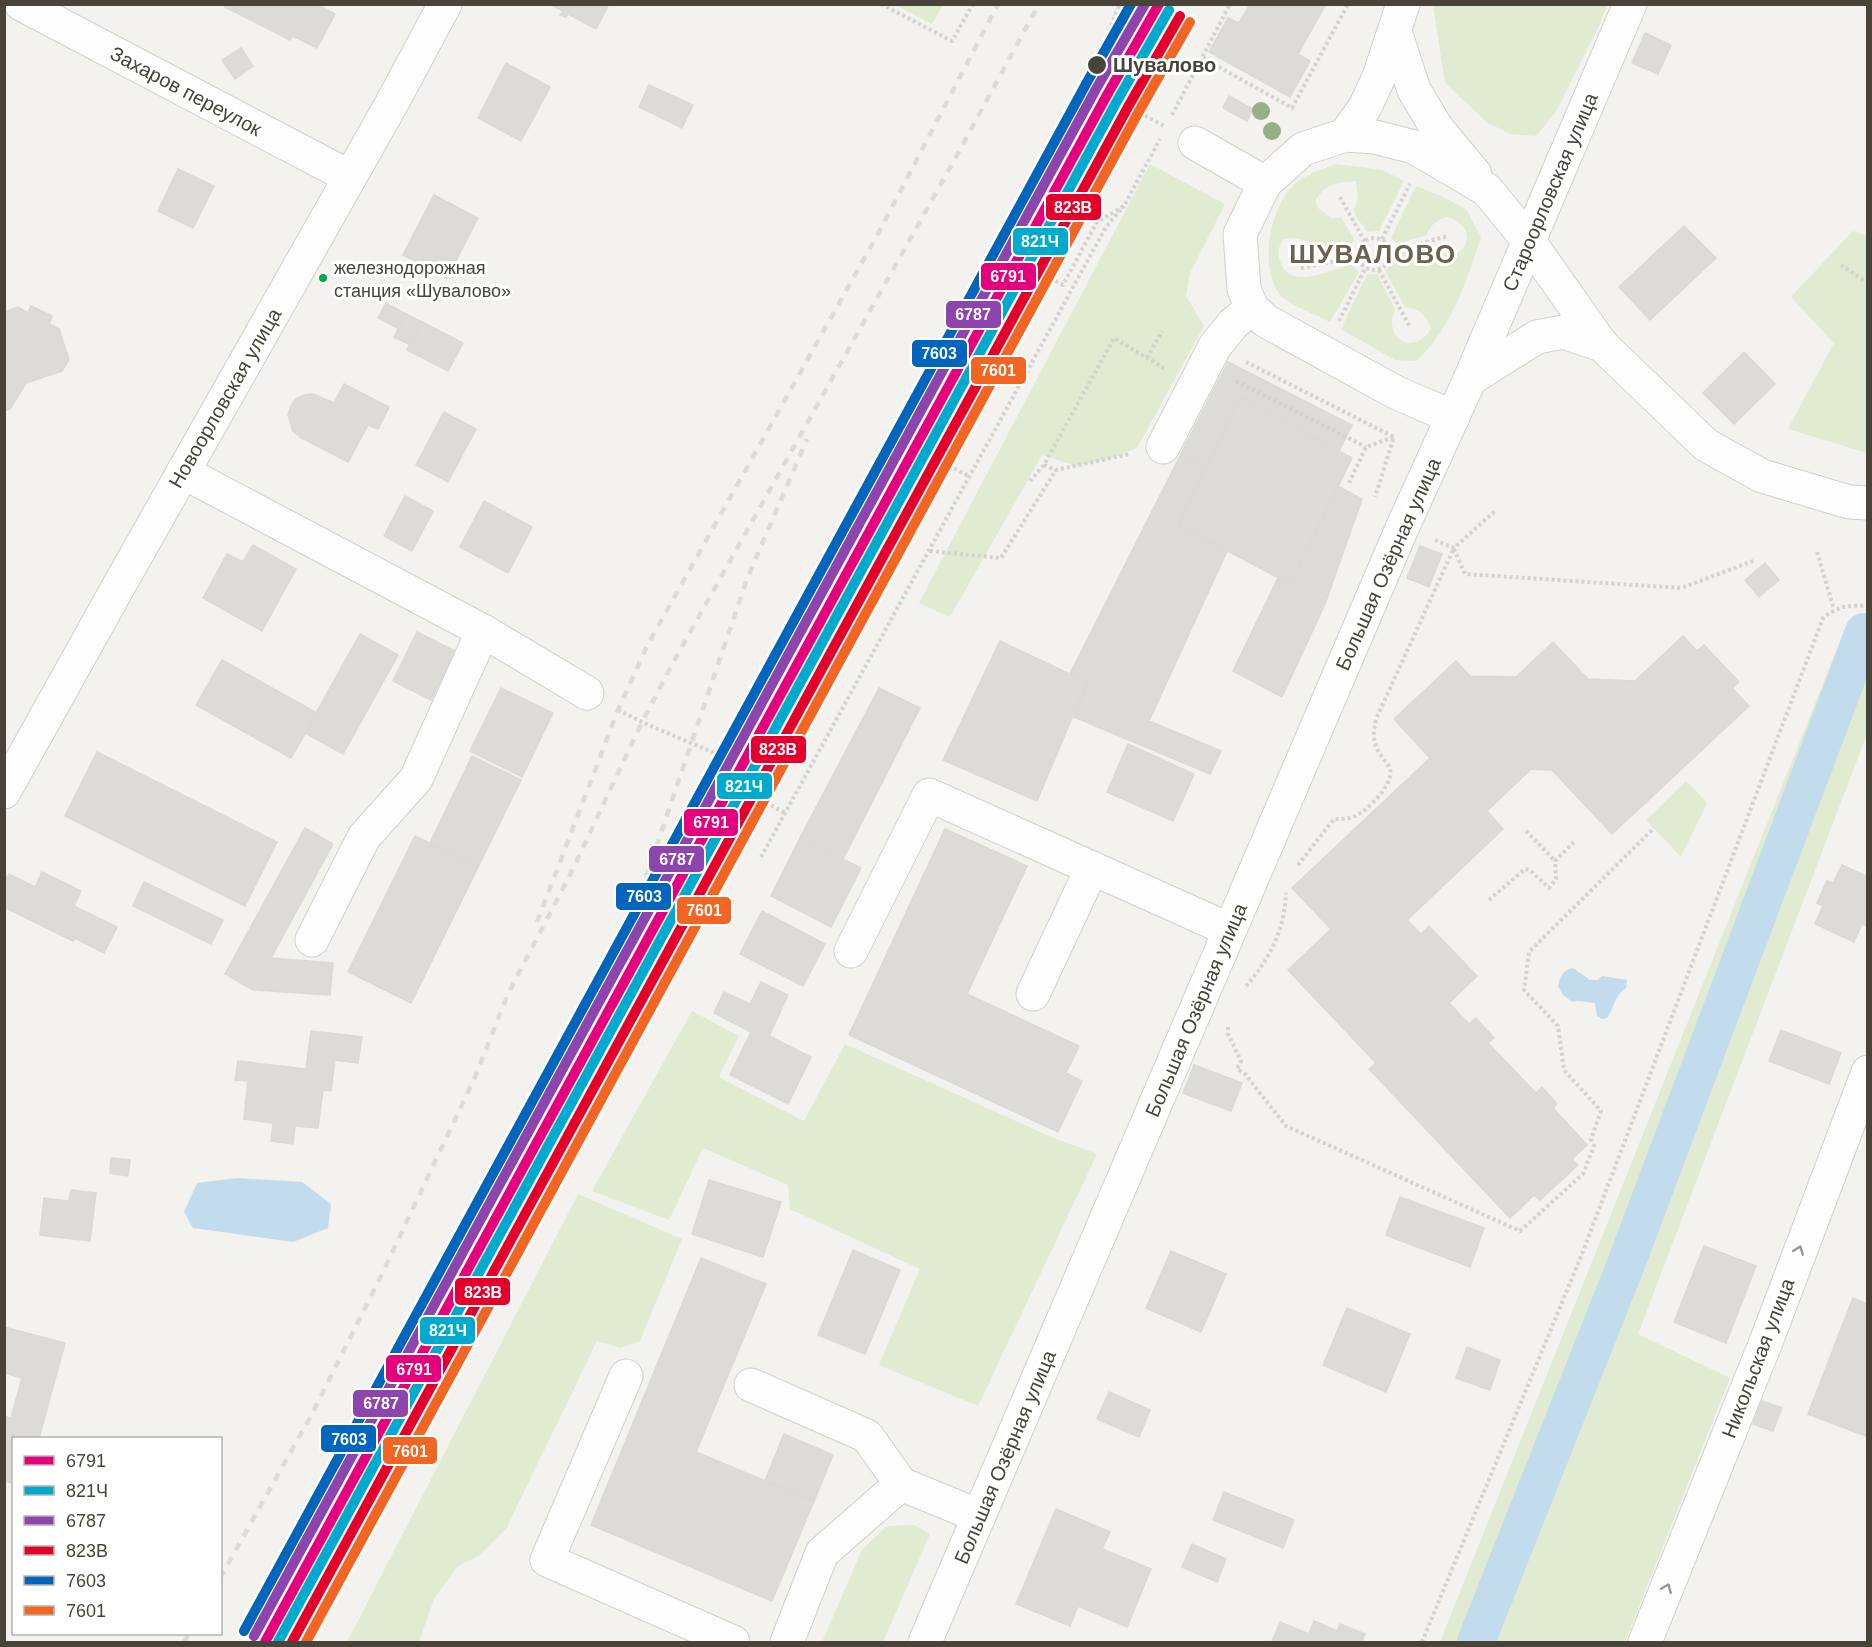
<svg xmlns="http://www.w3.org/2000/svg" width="1872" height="1647" viewBox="0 0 1872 1647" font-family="Arial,sans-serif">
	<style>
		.green { fill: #e0ebd1 }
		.water { fill: #c3dced }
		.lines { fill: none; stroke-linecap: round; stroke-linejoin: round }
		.canal { stroke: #c3dced; stroke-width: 38 }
		.building { fill: #dddbd7; stroke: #dbd9d4; stroke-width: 1.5 }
		.minor-casing { stroke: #d1d0cc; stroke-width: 35 }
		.path { stroke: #d3d2cd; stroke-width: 4; stroke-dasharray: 3 3; stroke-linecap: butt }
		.minor { stroke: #fdfdfd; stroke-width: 33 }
		.rail { stroke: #dbdbdb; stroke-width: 4.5; stroke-dasharray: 8 8; stroke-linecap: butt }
		.rail-1-casing { stroke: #fff; stroke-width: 15 }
		.rail-2-casing { stroke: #fff; stroke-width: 15 }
		.rail-3-casing { stroke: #fff; stroke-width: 15 }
		.rail-4-casing { stroke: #fff; stroke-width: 15 }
		.rail-5-casing { stroke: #fff; stroke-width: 15 }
		.rail-6-casing { stroke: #fff; stroke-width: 15 }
		.rail-1 { stroke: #e5007d; stroke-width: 10 }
		.rail-2 { stroke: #00a9ce; stroke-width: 10 }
		.rail-3 { stroke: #8e44ad; stroke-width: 10 }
		.rail-4 { stroke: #e4002b; stroke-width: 10 }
		.rail-5 { stroke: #0065bd; stroke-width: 10 }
		.rail-6 { stroke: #f26522; stroke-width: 10 }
		.tree { fill: #97af86 }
		.oneway { stroke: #9a9792 }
		.stop-dot { fill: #49443a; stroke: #fff; stroke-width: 2 }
		.bus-dot { fill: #00a651; stroke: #fff; stroke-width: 2 }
		.labels { text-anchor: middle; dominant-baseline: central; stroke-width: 6; stroke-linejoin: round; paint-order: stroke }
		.bus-label { font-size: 18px; fill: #49443a; stroke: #fff; text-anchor: start }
		.stop-label { font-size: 20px; font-weight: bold; fill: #49443a; stroke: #fff; text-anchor: start }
		.street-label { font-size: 20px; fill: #49443a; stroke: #fff }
		.district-label { font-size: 26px; font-weight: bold; letter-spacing: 1.5px; fill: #6b6252; stroke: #fff }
		.line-badge { stroke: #fff; stroke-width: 2 }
		.badge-label { font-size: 16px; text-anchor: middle; font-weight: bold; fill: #fff }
	</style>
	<rect width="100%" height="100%" fill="#f3f2ef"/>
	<g class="green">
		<path d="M896,5h47l-11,19z"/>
		<path d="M1433,5v-1l174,1 -7,19 -44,88 -20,24 -25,-2 -23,-11 -43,-40z"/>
		<path d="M1150,164l75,40 -35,69 -4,23 18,30 -67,122 -28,11 -33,7 -34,-11 -92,162 -31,-14z"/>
		<path d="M1336,164l47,6 21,11 -25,50 -12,1 -12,-17 -1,-6 4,-9 -2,-19c-19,1 -31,3 -41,20l3,7 15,11 8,-2 13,22 -4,8 -4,3 -30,-3 -8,-6 -15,-3 -9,1c-6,7 -7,14 -4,22 10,31 49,9 71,3l8,8 -29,50c-10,-5 -43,-19 -49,-26 -22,-27 -12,-80 7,-105 12,-15 31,-21 48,-27z"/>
		<path d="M1416,186l25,10 25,13 15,28c-14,43 -30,93 -65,124l-21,-1 -54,-31 26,-55h10l18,35c-1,4 -4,10 -3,15 2,23 27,25 39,5 -5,-14 -11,-21 -26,-22l-20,-36 7,-6 3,-10 35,-11 12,9 13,2c21,-12 13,-32 -8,-38 -9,3 -18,8 -20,18l-30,9 -6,-6z"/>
		<path d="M1853,231l14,5v217l-79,-24 46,-86 -43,-46z"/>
		<path d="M1846,626l21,8v100l-229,600 92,44 -105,264h-185z"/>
		<path d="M1686,781l21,22 -26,54 -35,-37z"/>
		<path d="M692,1011l47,25 -20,41 85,44 41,-77 206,93 46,17 -119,252 -99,-41 41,-96 -130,-60 -2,-24 -85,-37 -34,72 -77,-29z"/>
		<path d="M578,1194l104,45 -42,102 -19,7 -24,-7 -91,188 -25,25 -24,13 -23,32 -15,43h-72z"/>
		<path d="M914,1525l16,9 -47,108h-61l40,-92 25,-24z"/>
	</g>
	<g class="water">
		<path d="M1573,968l17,12h8l4,-4 25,4 -1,8c-12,8 -11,19 -19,30l-5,1 -5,-3 -2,-13 -17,-2 -6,1 -9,-7 -5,-9c2,-10 5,-16 15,-18z"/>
		<path d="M237,1178l65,4 29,22 -3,24 -35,14 -100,-14 -9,-16 13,-29z"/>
	</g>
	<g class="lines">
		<path class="canal" d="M1476,1642l150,-378 238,-632"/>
	</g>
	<g class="building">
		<path d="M226,4h91l18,10 -18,34 -24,-12 -3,4 -65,-33z"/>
		<path d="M550,4h59l-13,25 -28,-15 -2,3 -6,-2 3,-4z"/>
		<path d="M1250,4h76l-28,50 12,7 -20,36 -81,-45 19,-34 11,5z"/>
		<path d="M1645,33l26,12 -13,29 -26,-11z"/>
		<path d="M241,48l12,18 -18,13 -13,-19z"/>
		<path d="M506,63l44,24 -29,54 -43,-23z"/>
		<path d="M649,85l44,20 -11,23 -43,-21z"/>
		<path d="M1229,96l24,13 -6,12 -24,-13z"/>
		<path d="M178,169l36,17 -21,42 -35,-17z"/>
		<path d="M434,195l44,23 -31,60 -44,-23z"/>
		<path d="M1684,226l32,32 -66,62 -31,-33z"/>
		<path d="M386,303l20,11 -7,15 -21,-11z"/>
		<path d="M31,306l21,10 -3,8 10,5 10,31 -7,11 -36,12 -16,26 -6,2v-99l14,-5 10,6z"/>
		<path d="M406,314l16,8 -12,23 -16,-8z"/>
		<path d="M422,322l41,21 -15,28 -41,-21z"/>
		<path d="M1744,352l31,32 -41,40 -31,-31z"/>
		<path d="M1228,362l124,63 -13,26 -98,-54 -35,70 -25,-13z"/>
		<path d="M344,384l45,23 -11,22 -10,-4 -20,37 -48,-25 -7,-6 -5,-16 3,-9 5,-7 8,-4 9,-1 21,9z"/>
		<path d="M1241,397l111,61 -62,126 -112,-59z"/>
		<path d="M444,412l32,17 -28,53 -32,-17z"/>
		<path d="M1181,454l25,13 -28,58 49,26 -78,170 72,30 -11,23 -136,-57 13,-35 -17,-8z"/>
		<path d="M1338,486l24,13 -37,105 -43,93 -49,-26 45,-93 12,6z"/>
		<path d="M405,496l28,15 -21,40 -28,-15z"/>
		<path d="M484,501l48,26 -24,46 -48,-26z"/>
		<path d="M253,545l43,24 -34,62 -59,-33 24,-44 16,8z"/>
		<path d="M1420,546l22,8 -13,33 -22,-9z"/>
		<path d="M1765,563l14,17 -20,17 -14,-17z"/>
		<path d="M417,632l38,19 -24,49 -38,-19z"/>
		<path d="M360,634l38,21 -55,99 -38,-21z"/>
		<path d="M1683,636l14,15 7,-6 35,37 -7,6 17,18 -137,128 -60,-64 -21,-1 -44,42 16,18 -96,91 14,14 8,-8 48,50 -28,27 20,21 7,-6 18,20 -6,5 48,50 6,-6 15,17 -4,4 34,37 -15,14 6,6 -38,35 -6,-5 -24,23 -141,-149 7,-6 -88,-93 43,-41 -39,-41 138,-130 -36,-39 62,-58 14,15 46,1 37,-35 35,37 47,2z"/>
		<path d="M1000,641l87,41 -50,119 -94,-41z"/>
		<path d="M222,660l95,53 -26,45 -95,-53z"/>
		<path d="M501,688l52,25 -31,64 -52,-26z"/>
		<path d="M879,688l41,20 -77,151 -43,-21z"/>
		<path d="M1128,744l66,30 -21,47 -66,-29z"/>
		<path d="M97,752l180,90 -32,64 -180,-90z"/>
		<path d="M472,756l49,24 -43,87 -48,-24z"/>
		<path d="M305,828l28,16 -62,114 62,5 -3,32 -77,-5 -28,-16z"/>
		<path d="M945,829l82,37 -60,128 112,52 -13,27 16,8 -24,51 -209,-97z"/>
		<path d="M415,836l63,31 -67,136 -63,-31z"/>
		<path d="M800,838l61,30 -30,59 -60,-31z"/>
		<path d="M1842,865l26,12v49l-6,-2 -8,18 -39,-18 8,-18 -6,-3 10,-22 6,2z"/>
		<path d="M42,872l39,19 -7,15 43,21 -13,26 -29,-15 -2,3 -69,-34v-25l5,-8 26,13z"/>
		<path d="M144,882l79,38 -12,24 -78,-38z"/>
		<path d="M762,911l63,33 -22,42 -63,-32z"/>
		<path d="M761,982l27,13 -19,41 42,21 -23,47 -58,-29 21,-43 -37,-19 10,-21 26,12z"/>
		<path d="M1781,1030l60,23 -12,31 -60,-23z"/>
		<path d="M311,1031l51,6 -4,26 -23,-3 -4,31 -8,-1 -5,38 -23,-2 -2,18 -22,-3 2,-18 -29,-4 4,-38 -13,-1 3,-19 68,8z"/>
		<path d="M1194,1065l48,18 -11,28 -48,-18z"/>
		<path d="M111,1158l19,2 -2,16 -18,-3z"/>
		<path d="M709,1180l72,22 -18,55 -71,-23z"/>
		<path d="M71,1190l25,3 -6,48 -50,-6 4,-37 25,3z"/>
		<path d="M1400,1197l84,31 -14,39 -84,-32z"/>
		<path d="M1704,1246l52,20 -30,77 -52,-21z"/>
		<path d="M853,1250l47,20 -35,84 -47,-19z"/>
		<path d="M1171,1251l55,23 -25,58 -55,-24z"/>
		<path d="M701,1258l65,26 -70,168 118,49 -42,100 -181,-76z"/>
		<path d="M1853,1298l15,6v133l-60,-23z"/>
		<path d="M1347,1308l63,26 -24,58 -63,-27z"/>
		<path d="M4,1327l61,16 -26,95h-25v46l-10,-3v-65l7,2 11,-40 -18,-5z"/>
		<path d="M1467,1347l33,13 -10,30 -34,-12z"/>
		<path d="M1109,1392l41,18 -11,27 -42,-18z"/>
		<path d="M1762,1401l20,7 -9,23 -20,-7z"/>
		<path d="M784,1434l49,21 -19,46 -49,-20z"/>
		<path d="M1224,1492l70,28 -11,28 -70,-28z"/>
		<path d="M1056,1509l54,23 -8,17 49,20 -24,58 -49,-21 -8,20 -54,-22z"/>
		<path d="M1192,1544l34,15 -9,23 -35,-15z"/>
		<path d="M1314,1621l23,10 3,-7 25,10 -3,7 3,1h-93l8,-20 29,12z"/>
	</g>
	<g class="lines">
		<defs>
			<g id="minor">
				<path d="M21,4l329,173"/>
				<path d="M1395,31l19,59 22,37 39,47"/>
				<path d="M1345,135l20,-28 14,-30 24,-73"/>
				<path d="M1195,143l70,40"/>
				<path d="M1470,379l67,-42 26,-5 39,13 104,100 56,31 87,26 19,1"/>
				<path d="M1453,417l-56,-24 -131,-72 -14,-13 -8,-19 -4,-55 25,-51 38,-34 42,-14 30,2 39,10 73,43 41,50 74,105"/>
				<path d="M1163,447l52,-101 18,-22 19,-16"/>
				<path d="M183,472l300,159 104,62"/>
				<path d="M4,792l117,-210 271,-479 53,-99"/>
				<path d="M312,940l52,-103 52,-58 67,-148"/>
				<path d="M851,951l78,-156 301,135"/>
				<path d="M1033,994l59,-126"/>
				<path d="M626,1376l-79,184 186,82"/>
				<path d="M751,1385l116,51 34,48"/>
				<path d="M787,1642l35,-89 79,-69 78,32"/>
				<path d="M925,1642l478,-1116 67,-147 160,-375"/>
				<path d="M1645,1642l121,-300 102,-270"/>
			</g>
		</defs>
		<use href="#minor" class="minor-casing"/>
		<g class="path">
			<path d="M881,4l71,37 21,-37"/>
			<path d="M1119,5l17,9 5,-10"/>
			<path d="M1203,58l89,50 56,-104"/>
			<path d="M1087,84l79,43"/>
			<path d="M1172,115l58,-111"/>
			<path d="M1340,197l25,45"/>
			<circle cx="1374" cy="254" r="16"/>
			<path d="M1382,239l28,-55"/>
			<path d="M1391,251l57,-15"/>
			<path d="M1841,265l27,18"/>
			<path d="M1301,268l57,-11"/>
			<path d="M1034,270l29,15 34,-63 27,-16 36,-67"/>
			<path d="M1379,270l31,57"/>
			<path d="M1339,321l26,-52"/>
			<path d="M1147,358l15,-27"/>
			<path d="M1246,362l148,75 -19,60"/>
			<path d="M1236,381l130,66"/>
			<path d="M933,457l37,20"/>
			<path d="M1044,465l12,5 74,-16"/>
			<path d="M1030,481l14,-16 70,-127 50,30"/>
			<path d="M1349,483l17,-36 28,-10"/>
			<path d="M1435,540l19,8 42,-38"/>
			<path d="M1454,549l11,25 216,14 75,-28"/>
			<path d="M930,551l71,7 55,-88"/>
			<path d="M1817,552l17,57"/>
			<path d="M618,710l24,12 86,37 359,-675 33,-80"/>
			<path d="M750,794l35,19"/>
			<path d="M1526,831l29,30"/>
			<path d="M761,857l345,-630 18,-21"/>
			<path d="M1298,865l36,-46c6,0 13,0 19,-2 13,-4 42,-34 37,-48 -1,-4 -5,-8 -8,-12 -10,-14 -9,-22 -6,-38l78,-171"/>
			<path d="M1489,900l36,-31 5,1 19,18 7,-9 -1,-18 21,-21"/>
			<path d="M1246,986c23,-26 39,-57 40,-93"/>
			<path d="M1228,1027v7l13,27 -4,8 8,5 41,52 234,105 63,-57 11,-28 -3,-7 10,-28 -37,-41 -6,-44 -34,-36 5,-38 125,-124"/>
			<path d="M1422,1642l160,-388 241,-636c15,-12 25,-13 45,-12"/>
		</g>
		<use href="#minor" class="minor"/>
		<g class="rail">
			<path d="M646,877l101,-298 60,-140"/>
			<path d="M537,922l81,-212 29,-64 232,-414 119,-228"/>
			<path d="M220,1578l92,-164 70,-140 93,-197 33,-83 63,-121 71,-151 32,-61 277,-495 88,-162"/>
			<path d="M184,1642l5,-8"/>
		</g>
		<defs>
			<path id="rail-1" d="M265,1642l842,-1547 52,-91"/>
			<path id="rail-2" d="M278,1642l839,-1541 52,-91"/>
			<path id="rail-3" d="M254,1636l842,-1547 49,-85"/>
			<path id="rail-4" d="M292,1642l836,-1535 52,-91"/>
			<path id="rail-5" d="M244,1631l842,-1547 45,-80"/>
			<path id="rail-6" d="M306,1642l832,-1529 52,-91"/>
		</defs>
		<use href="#rail-1" class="rail-1-casing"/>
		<use href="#rail-2" class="rail-2-casing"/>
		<use href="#rail-3" class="rail-3-casing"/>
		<use href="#rail-4" class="rail-4-casing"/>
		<use href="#rail-5" class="rail-5-casing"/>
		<use href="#rail-6" class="rail-6-casing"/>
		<use href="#rail-1" class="rail-1"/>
		<use href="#rail-2" class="rail-2"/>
		<use href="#rail-3" class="rail-3"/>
		<use href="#rail-4" class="rail-4"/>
		<use href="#rail-5" class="rail-5"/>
		<use href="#rail-6" class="rail-6"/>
	</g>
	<g class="tree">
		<circle cx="1261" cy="111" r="9"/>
		<circle cx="1272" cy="131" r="9"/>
	</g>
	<defs><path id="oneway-chevron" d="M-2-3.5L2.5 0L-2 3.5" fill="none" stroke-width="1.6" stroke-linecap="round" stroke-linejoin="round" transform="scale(1.5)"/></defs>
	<g class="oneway">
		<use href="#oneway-chevron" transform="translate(1799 1250) rotate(-69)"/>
		<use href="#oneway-chevron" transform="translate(1667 1588) rotate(-68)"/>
	</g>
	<circle class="stop-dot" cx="1097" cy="65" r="10"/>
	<circle class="bus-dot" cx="323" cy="278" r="5"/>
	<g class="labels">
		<g class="bus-label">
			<text x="334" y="268">железнодорожная<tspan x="334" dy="23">станция «Шувалово»</tspan></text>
		</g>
		<g class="stop-label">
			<text x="1113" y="65">Шувалово</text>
		</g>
		<g class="street-label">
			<text transform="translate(186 91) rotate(28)">Захаров переулок</text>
			<text transform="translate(1550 192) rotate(-67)">Староорловская улица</text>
			<text transform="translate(225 398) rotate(-60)">Новоорловская улица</text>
			<text transform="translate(1388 564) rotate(-66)">Большая Озёрная улица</text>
			<text transform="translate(1196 1010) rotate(-67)">Большая Озёрная улица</text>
			<text transform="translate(1758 1358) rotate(-69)">Никольская улица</text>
			<text transform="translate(1005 1457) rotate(-67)">Большая Озёрная улица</text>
		</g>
		<g class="district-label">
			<text x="1373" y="254">ШУВАЛОВО</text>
		</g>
	</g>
	<g class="line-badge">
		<rect x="1045" y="193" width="57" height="28" rx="6" fill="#e4002b"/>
		<rect x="1012" y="227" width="57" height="29" rx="6" fill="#00a9ce"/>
		<rect x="980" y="262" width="57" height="29" rx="6" fill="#e5007d"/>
		<rect x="945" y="300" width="57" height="29" rx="6" fill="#8e44ad"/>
		<rect x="911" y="339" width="57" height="29" rx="6" fill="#0065bd"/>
		<rect x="970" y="356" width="57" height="29" rx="6" fill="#f26522"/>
		<rect x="750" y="735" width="57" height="29" rx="6" fill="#e4002b"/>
		<rect x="716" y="772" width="57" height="28" rx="6" fill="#00a9ce"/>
		<rect x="683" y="808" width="56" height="29" rx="6" fill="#e5007d"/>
		<rect x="648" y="845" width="57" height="28" rx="6" fill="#8e44ad"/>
		<rect x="615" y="882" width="57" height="29" rx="6" fill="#0065bd"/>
		<rect x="676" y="896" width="56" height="29" rx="6" fill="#f26522"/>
		<rect x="454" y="1277" width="57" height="29" rx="6" fill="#e4002b"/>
		<rect x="419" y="1316" width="57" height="29" rx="6" fill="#00a9ce"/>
		<rect x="385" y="1354" width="57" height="29" rx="6" fill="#e5007d"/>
		<rect x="352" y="1389" width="57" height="29" rx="6" fill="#8e44ad"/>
		<rect x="320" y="1424" width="57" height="29" rx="6" fill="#0065bd"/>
		<rect x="382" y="1436" width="56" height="29" rx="6" fill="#f26522"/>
	</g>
	<g class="badge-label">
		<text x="1073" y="213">823В</text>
		<text x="1040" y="247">821Ч</text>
		<text x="1008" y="282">6791</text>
		<text x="973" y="320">6787</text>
		<text x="939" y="359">7603</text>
		<text x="998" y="376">7601</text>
		<text x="778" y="755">823В</text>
		<text x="744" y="792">821Ч</text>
		<text x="711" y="828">6791</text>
		<text x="677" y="865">6787</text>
		<text x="644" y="902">7603</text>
		<text x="704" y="916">7601</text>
		<text x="483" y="1298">823В</text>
		<text x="448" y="1336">821Ч</text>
		<text x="414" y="1375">6791</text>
		<text x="381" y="1409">6787</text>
		<text x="349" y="1445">7603</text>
		<text x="410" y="1457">7601</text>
	</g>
	<rect width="1872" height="1647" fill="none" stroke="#49443a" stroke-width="12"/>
	<rect x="12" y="1437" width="210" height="198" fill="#ffffff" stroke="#b6b4b0" stroke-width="1.5"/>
	<rect x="24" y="1456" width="30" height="9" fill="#e5007d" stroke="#b6b4b0" stroke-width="1.5"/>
	<text x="66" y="1467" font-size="18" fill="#49443a">6791</text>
	<rect x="24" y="1486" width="30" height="9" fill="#00a9ce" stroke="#b6b4b0" stroke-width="1.5"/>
	<text x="66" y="1497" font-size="18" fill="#49443a">821Ч</text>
	<rect x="24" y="1516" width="30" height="9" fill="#8e44ad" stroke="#b6b4b0" stroke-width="1.5"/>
	<text x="66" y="1527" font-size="18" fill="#49443a">6787</text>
	<rect x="24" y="1546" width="30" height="9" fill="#e4002b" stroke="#b6b4b0" stroke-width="1.5"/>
	<text x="66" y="1557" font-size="18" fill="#49443a">823В</text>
	<rect x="24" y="1576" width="30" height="9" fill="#0065bd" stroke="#b6b4b0" stroke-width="1.5"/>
	<text x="66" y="1587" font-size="18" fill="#49443a">7603</text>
	<rect x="24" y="1606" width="30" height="9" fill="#f26522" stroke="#b6b4b0" stroke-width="1.5"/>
	<text x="66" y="1617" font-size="18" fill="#49443a">7601</text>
</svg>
